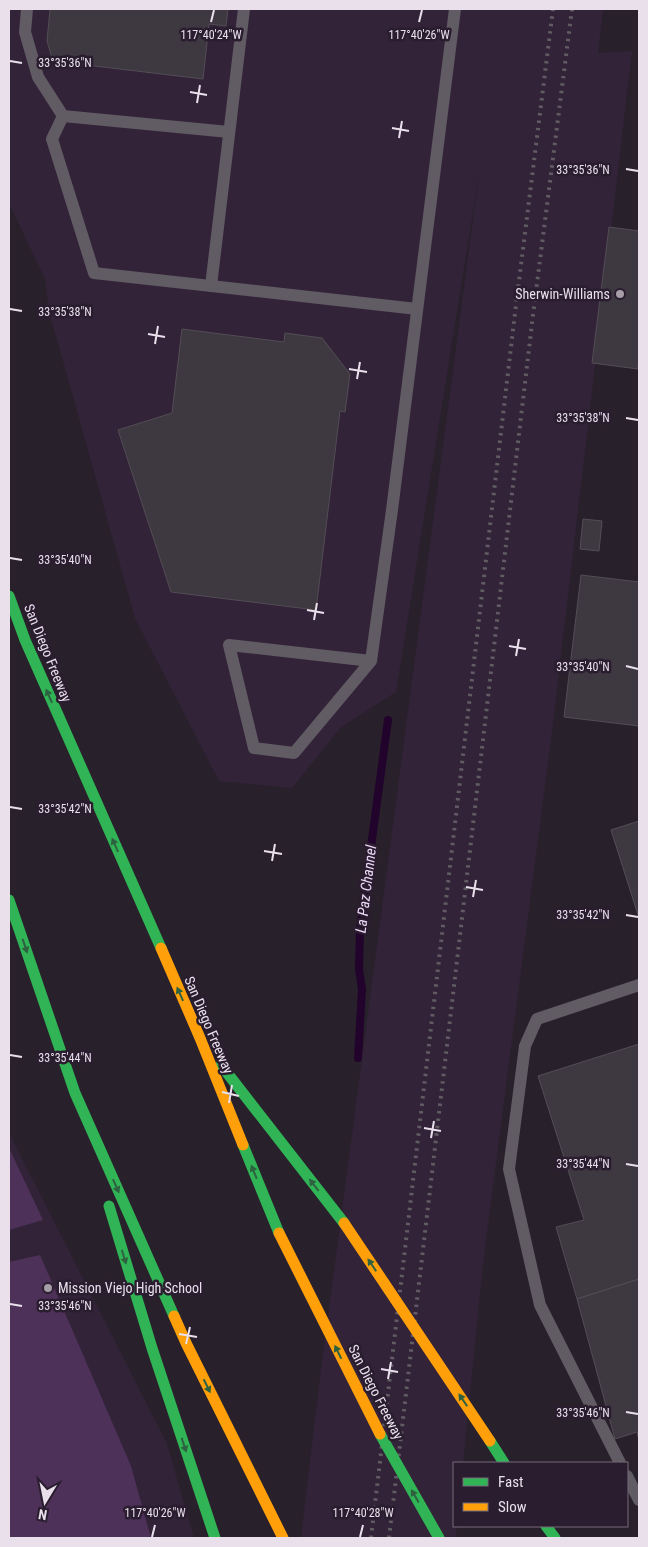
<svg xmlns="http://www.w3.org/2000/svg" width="648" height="1547" viewBox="0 0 648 1547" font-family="'Roboto Condensed',sans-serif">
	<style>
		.built { fill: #322339 }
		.green { fill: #4d3158 }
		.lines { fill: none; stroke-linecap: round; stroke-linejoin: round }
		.stream { stroke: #22032c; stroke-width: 8 }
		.building { fill: #3e3840; stroke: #534d55 }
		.lane { stroke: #615b63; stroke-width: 12 }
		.fast { stroke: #30b455; stroke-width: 11 }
		.slow { stroke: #ff9f0a; stroke-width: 11 }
		.rail { stroke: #615c63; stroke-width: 4; stroke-dasharray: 2.5 5; stroke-linecap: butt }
		.fast-bridge { stroke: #30b455; stroke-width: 11 }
		.slow-bridge { stroke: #ff9f0a; stroke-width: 11 }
		.oneway { fill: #2d6140 }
		.ticks { fill: none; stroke: #e9e0ec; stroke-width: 2 }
		.poi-dot { fill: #a59da8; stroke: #2a1d2f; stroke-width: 2 }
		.labels { text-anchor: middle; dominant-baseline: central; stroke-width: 5; stroke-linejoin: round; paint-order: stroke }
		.poi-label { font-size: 14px; fill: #e9e0ec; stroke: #2a1d2f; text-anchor: end }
		.street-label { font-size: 14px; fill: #e9e0ec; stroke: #2a1d2f }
		.water-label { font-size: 15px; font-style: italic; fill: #ecd7f5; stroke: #2a1d2f }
		.ticks-label { font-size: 12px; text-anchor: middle; fill: #e9e0ec; stroke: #2a1d2f; stroke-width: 5; stroke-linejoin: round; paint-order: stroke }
	</style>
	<rect width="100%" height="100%" fill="#28212b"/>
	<g class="built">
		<path d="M9,9h594l-5,44 34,-2 -80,680 -69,532 -20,200h-9v63h3l-2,12h-154l19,-161 159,-1203 -83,518 -55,35 -49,61 -73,-7 -84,-163 -86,-307 -4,-32 -36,-76z"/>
		<path d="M9,1133l158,311 27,94h-185z"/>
	</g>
	<g class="green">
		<path d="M9,1148l34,72 -34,10z"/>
		<path d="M40,1255l91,211 20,72h-142v-276z"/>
	</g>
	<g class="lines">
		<path class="stream" d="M358,1058l4,-69 -3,-20 1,-40 28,-209"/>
	</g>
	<g class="building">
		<path d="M50,9h178l-2,17 -17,-2 -6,55 -150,-18 -6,-20z"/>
		<path d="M609,227l30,4v126l-1,12 -46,-6z"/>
		<path d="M182,329l102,13 1,-9 37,5 28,36 -5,38 -5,-1 -24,199 -145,-18 -53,-162 54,-17z"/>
		<path d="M583,519l19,2 -3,30 -19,-2z"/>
		<path d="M581,575l58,7v144l-75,-9z"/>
		<path d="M639,821v97l-28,-88z"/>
		<path d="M639,1044v235l-62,20 -21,-72 28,-7 -46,-144z"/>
		<path d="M639,1279v161l-2,-8 -22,7 -38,-140z"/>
	</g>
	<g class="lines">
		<g class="lane">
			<path d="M27,9l-2,23 13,45 25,39"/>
			<path d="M229,132l-166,-16 -11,23 42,134 323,36"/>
			<path d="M211,286l33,-277"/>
			<path d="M371,661l-142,-16 25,103 40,5 77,-92 21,-151 63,-501"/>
			<path d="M620,1463l-80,-158 -31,-136 16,-123 12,-27 102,-34"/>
			<path d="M627,1476l12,24"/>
		</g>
		<g class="fast">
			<path d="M9,596l16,44 136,308"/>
			<path d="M9,900l66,193 99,223"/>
			<path d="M221,1065l123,158"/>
			<path d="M243,1145l36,88"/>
			<path d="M109,1206l43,142 63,190"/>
			<path d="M490,1441l14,22"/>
			<path d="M546,1526l9,12"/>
		</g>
		<g class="slow">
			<path d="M161,948l39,90 43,107"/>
			<path d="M174,1316l12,27 97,195"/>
		</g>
		<g class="rail">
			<path d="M371,1538l144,-1225 38,-304"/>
			<path d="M389,1538l144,-1223 39,-306"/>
		</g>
		<path class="fast-bridge" d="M380,1434l59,104"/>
		<g class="slow-bridge">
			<path d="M344,1223l146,218"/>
			<path d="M279,1233l101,201"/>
		</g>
	</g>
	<defs><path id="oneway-solid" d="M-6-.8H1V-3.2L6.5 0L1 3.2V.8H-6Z" transform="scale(1.25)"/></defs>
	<g class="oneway">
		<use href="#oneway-solid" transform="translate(49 696) rotate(-114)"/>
		<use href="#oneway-solid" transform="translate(115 845) rotate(-114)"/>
		<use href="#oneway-solid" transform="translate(25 946) rotate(71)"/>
		<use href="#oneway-solid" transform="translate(180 994) rotate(-114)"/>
		<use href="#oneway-solid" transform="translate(254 1172) rotate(-112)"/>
		<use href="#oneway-solid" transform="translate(314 1185) rotate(-128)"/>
		<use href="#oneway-solid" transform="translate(116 1186) rotate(66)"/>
		<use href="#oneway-solid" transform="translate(124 1257) rotate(73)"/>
		<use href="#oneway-solid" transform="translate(372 1265) rotate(-124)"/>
		<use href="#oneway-solid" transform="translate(338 1352) rotate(-116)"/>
		<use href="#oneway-solid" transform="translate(207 1386) rotate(64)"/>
		<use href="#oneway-solid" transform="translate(463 1400) rotate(-124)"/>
		<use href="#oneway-solid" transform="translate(184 1445) rotate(72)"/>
		<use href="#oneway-solid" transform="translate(415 1496) rotate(-120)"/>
	</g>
	<path class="ticks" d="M211,22l3,-12M419,22l3,-12M10,61l12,2M190,92l17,3M197,103l3,-18M392,128l17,3M399,138l3,-17M626,169l12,2M10,309l12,2M148,334l17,3M155,344l3,-18M349,369l18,3M357,379l3,-17M626,418l12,2M10,558l12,2M307,610l17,3M314,620l3,-17M509,646l17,3M516,656l3,-17M626,666l12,3M10,807l12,2M264,851l18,3M272,861l3,-17M466,887l17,3M473,897l3,-17M626,915l12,2M10,1055l12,2M222,1092l17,4M229,1103l3,-18M424,1128l17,3M431,1138l3,-17M626,1164l12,2M10,1304l12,2M179,1334l18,3M186,1344l4,-17M381,1369l17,3M388,1379l3,-17M626,1412l12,2M152,1537l3,-12M360,1537l3,-12"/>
	<g class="poi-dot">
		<circle cx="620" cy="294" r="5"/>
		<circle cx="48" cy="1288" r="5"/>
	</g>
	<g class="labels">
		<g class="poi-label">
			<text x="610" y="294">Sherwin-Williams</text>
			<text x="58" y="1288" text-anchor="start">Mission Viejo High School</text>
		</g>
		<g class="street-label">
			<text transform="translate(48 653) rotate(68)">San Diego Freeway</text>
			<text transform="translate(209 1025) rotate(67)">San Diego Freeway</text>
			<text transform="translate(376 1392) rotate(63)">San Diego Freeway</text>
		</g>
		<g class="water-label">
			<text transform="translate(366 889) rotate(-83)">La Paz Channel</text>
		</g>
	</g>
	<g class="ticks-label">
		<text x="211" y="39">117°40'24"W</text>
		<text x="419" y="39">117°40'26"W</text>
		<text x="65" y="67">33°35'36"N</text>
		<text x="583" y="174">33°35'36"N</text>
		<text x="65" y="316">33°35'38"N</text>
		<text x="583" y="422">33°35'38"N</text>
		<text x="65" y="564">33°35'40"N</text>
		<text x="583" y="671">33°35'40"N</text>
		<text x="65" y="813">33°35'42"N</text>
		<text x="583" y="919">33°35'42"N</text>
		<text x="65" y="1062">33°35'44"N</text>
		<text x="583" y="1168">33°35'44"N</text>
		<text x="65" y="1310">33°35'46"N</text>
		<text x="583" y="1417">33°35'46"N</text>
		<text x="155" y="1517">117°40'26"W</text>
		<text x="363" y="1517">117°40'28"W</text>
	</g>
	<rect width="648" height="1547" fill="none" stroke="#e9e0ec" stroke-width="20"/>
	<rect x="453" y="1462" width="175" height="65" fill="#2a1d2f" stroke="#766b7b"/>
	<rect x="463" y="1478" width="25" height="8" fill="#30b455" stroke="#766b7b"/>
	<text x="498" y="1487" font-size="15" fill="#e9e0ec">Fast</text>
	<rect x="463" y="1503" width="25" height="8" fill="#ff9f0a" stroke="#766b7b"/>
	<text x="498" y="1512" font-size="15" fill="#e9e0ec">Slow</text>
	<g transform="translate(45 1502) rotate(190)" stroke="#2a1d2f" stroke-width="4" paint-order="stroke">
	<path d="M0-4L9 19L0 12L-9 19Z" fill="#e9e0ec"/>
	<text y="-8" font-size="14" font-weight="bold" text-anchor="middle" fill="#e9e0ec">N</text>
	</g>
</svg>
